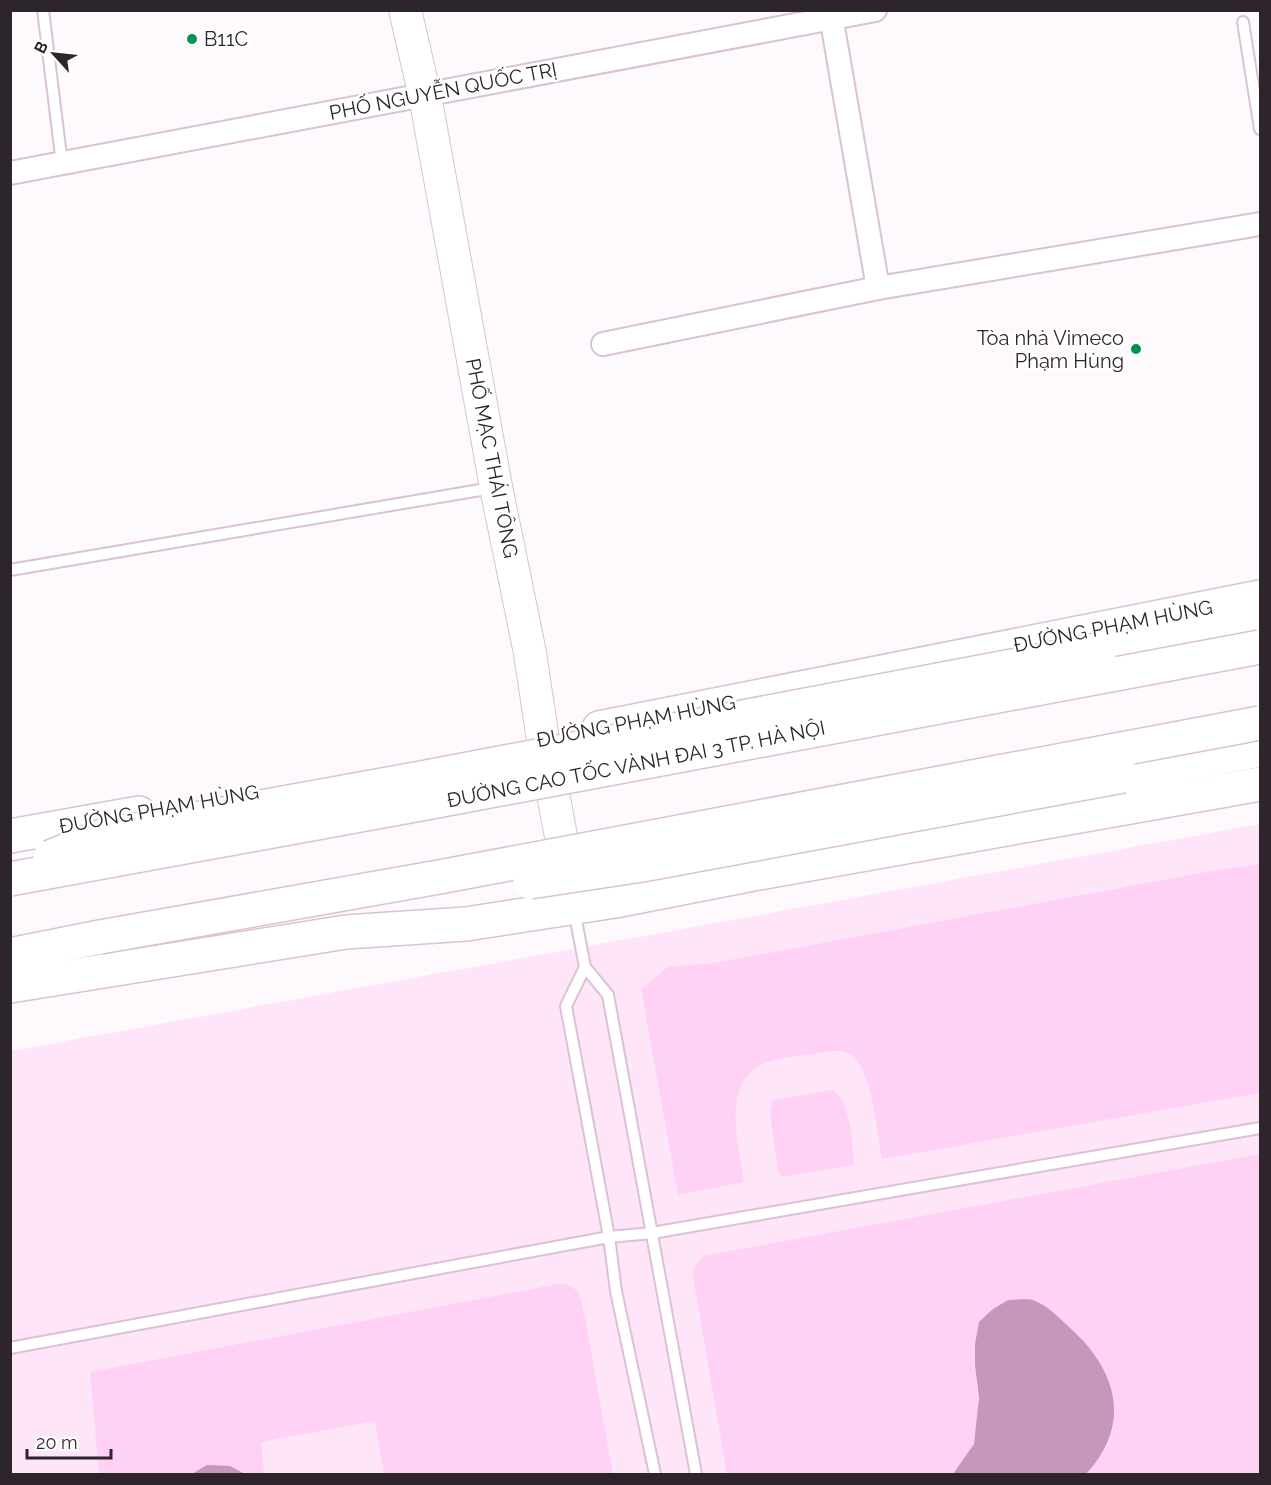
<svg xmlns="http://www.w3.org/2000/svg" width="1271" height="1485" viewBox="0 0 1271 1485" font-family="Raleway,sans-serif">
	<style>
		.built { fill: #ffe5f8 }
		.green { fill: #ffd1f4 }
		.water { fill: #c696bb }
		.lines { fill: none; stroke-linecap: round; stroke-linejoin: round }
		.lane-casing { stroke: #dac2d4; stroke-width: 14 }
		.street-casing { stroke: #dac2d4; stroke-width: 26 }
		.secondary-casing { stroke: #dac2d4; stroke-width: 34 }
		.primary-casing { stroke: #dac2d4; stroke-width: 36 }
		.highway-casing { stroke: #dac2d4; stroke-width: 36 }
		.lane { stroke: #fff; stroke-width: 10 }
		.street { stroke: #fff; stroke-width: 22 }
		.secondary { stroke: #fff; stroke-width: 32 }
		.primary { stroke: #fff; stroke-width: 33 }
		.highway { stroke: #fff; stroke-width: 33 }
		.highway-bridge-casing { stroke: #dac2d4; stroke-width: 36; stroke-linecap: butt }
		.highway-bridge { stroke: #fff; stroke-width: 33 }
		.poi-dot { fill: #029353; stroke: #fff; stroke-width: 2 }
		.labels { text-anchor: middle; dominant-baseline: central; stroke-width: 5; stroke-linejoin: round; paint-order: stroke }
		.poi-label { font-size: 20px; fill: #2e252c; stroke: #fff; text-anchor: start }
		.street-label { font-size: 20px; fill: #2e252c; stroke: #fff }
	</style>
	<rect width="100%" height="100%" fill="#fef9fd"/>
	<path class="built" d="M1260,824v650h-1249v-423z"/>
	<g class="green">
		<path d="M1260,864v229l-378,66c-5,-27 -9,-80 -27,-101 -10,-11 -30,-6 -43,-4 -14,2 -28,3 -41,7 -52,14 -33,83 -27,121l-66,13 -37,-206 27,-22 46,-4 498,-92z"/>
		<path d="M833,1090l10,10 8,29 3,36 -72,12 -4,-5 -8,-60 3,-12z"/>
		<path d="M1260,1154v320h-174l23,-31 5,-21 -4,-39 -31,-48 -44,-35 -60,44c-1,33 8,66 -1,99 -3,11 -15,22 -21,31h-226l-35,-203 11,-15z"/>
		<path d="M564,1283l14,8 5,16 30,167h-229l-9,-53 -114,21 3,32h-19l-37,-9 -16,9h-93l-9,-102z"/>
	</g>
	<g class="water">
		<path d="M1008,1300c8,0 20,-2 27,1 12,4 24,17 33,25 49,43 65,98 18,148h-133l21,-30 5,-46 -4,-33v-21l4,-22 14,-13z"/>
		<path d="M207,1465l23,1 15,8h-53z"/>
	</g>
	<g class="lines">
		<defs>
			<g id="lane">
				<path d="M43,10l19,154"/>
				<path d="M1243,22l17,107"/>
				<path d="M10,570l482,-82"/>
				<path d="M574,910l11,57 23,28 88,479"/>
				<path d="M585,967l-19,39 43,231 7,54 39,183"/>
				<path d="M10,1348l599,-111 43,-4 608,-105"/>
			</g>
			<g id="street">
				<path d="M830,10l48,278"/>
				<path d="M10,173l865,-163"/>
				<path d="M603,344l275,-56 382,-64"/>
			</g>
			<path id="secondary" d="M405,10l20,86 71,391 34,166 13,87 26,139"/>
			<g id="primary">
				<path d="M599,728l661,-131"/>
				<path d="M10,836l129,-23"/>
				<path d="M10,986l336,-54 120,-8 149,-23 138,-27 507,-90"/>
			</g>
			<g id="highway">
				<path d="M1101,649l159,-32"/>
				<path d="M1123,776l137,-26"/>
				<path d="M10,955l90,-18"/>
			</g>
		</defs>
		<use href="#lane" class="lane-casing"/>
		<use href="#street" class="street-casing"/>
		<use href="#secondary" class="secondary-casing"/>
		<use href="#primary" class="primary-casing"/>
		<use href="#highway" class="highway-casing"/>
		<use href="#lane" class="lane"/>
		<use href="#street" class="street"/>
		<use href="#secondary" class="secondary"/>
		<use href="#primary" class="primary"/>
		<use href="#highway" class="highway"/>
		<defs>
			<g id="highway-bridge">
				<path d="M50,857l52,-21 319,-58 680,-129"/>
				<path d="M10,879l416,-76 834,-156"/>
				<path d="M530,882l112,-17 481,-89"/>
				<path d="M100,937l339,-60 821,-154"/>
			</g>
		</defs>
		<use href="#highway-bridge" class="highway-bridge-casing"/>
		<use href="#highway-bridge" class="highway-bridge"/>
	</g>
	<g class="poi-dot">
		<circle cx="192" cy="39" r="6"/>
		<circle cx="1136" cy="349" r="6"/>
	</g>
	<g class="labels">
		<g class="poi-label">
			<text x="204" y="39">B11C</text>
			<text x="1124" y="338" text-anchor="end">Tòa nhà Vimeco<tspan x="1124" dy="23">Phạm Hùng</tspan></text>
		</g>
		<g class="street-label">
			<text transform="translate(443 91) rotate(-11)">PHỐ NGUYỄN QUỐC TRỊ</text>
			<text transform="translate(492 458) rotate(79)">PHỐ MẠC THÁI TÔNG</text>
			<text transform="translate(1113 626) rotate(-11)">ĐƯỜNG PHẠM HÙNG</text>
			<text transform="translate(636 721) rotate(-11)">ĐƯỜNG PHẠM HÙNG</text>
			<text transform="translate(636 764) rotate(-11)">ĐƯỜNG CAO TỐC VÀNH ĐAI 3 TP. HÀ NỘI</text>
			<text transform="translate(159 809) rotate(-10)">ĐƯỜNG PHẠM HÙNG</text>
		</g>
	</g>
	<rect width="1271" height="1485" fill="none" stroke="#2e252c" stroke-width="24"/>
	<g transform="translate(54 54) rotate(297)" stroke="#ffffff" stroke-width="4.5" paint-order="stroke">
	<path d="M0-4.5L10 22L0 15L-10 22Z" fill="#2e252c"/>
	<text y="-9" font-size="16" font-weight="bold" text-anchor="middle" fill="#2e252c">B</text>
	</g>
	<path d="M27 1449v9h84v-9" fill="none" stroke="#2e252c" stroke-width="3"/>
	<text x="36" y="1449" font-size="18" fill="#2e252c" stroke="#ffffff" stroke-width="4.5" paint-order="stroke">20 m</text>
</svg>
